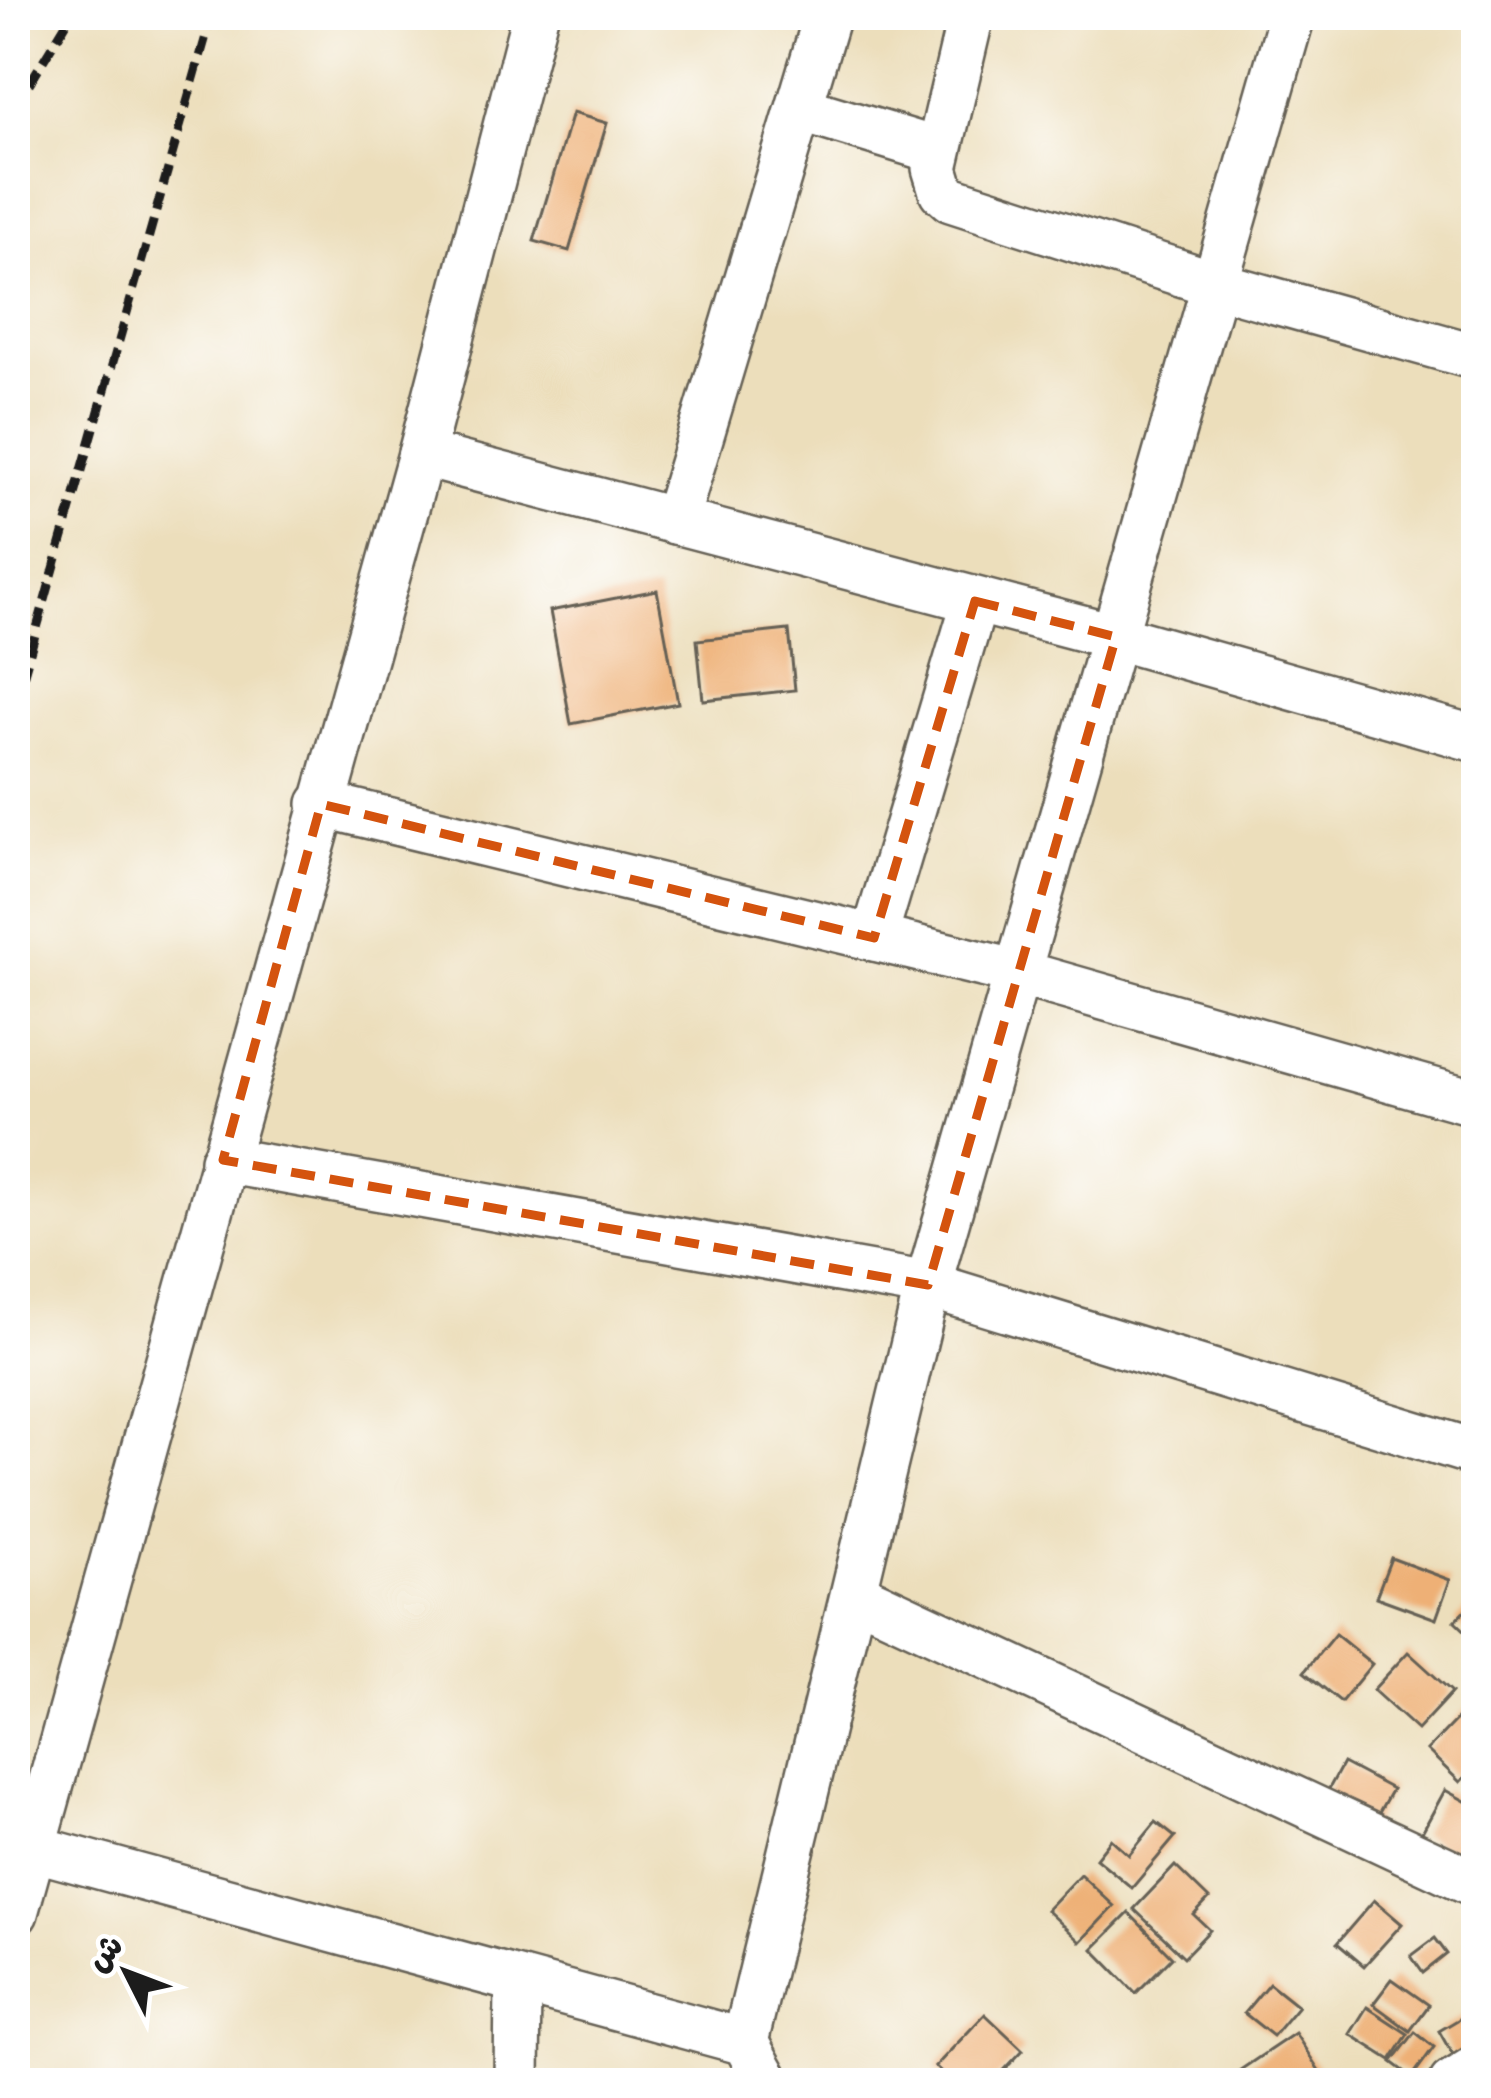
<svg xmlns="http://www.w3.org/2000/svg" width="1491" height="2098" viewBox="0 0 1491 2098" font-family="Itim,'Playpen Sans Arabic',sans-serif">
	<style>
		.building { fill: #eeb076 }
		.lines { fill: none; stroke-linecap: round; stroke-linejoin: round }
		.minor-casing { stroke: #656054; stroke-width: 50 }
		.minor { stroke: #fff; stroke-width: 45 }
		.rail { stroke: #1c1c1c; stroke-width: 9; stroke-dasharray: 18 9; stroke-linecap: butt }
		.marked { fill: none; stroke: #d4530e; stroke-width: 9; stroke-dasharray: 24 15; stroke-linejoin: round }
	</style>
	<rect width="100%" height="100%" fill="#fff"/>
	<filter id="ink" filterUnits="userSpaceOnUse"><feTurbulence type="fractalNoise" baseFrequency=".00833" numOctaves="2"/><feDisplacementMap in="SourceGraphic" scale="24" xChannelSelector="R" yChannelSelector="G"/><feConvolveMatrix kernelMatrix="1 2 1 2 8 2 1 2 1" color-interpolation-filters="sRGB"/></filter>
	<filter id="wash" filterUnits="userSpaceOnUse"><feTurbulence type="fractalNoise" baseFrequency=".004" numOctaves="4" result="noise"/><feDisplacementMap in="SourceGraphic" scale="48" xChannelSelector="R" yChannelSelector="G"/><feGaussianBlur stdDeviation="2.7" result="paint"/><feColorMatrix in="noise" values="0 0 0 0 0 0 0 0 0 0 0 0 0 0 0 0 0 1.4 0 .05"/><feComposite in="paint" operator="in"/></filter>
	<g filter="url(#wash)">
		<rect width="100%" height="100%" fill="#ecdebb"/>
		<g id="blocks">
			<g class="building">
				<path d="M572,113l35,10 -38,128 -35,-10z"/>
				<path d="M657,590l21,113 -107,21 -21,-113z"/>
				<path d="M789,630l6,60 -92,10 -6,-60z"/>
				<path d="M1391,1558l59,22 -14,39 -60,-22z"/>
				<path d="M1476,1599v42l-21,-20z"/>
				<path d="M1335,1634l37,30 -31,38 -37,-30z"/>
				<path d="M1408,1652l44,40 -35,38 -44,-40z"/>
				<path d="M1476,1699v66l-16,17 -33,-32z"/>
				<path d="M1343,1763l49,26 -25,44 -48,-26z"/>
				<path d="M1445,1790l31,17v27l-13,24 -42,-24z"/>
				<path d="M1156,1822l19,15 -43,51 -36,-30 15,-19 18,16z"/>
				<path d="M1175,1866l34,33 -15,16 16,15 -26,27 -50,-48z"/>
				<path d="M1080,1874l34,32 -34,36 -34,-32z"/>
				<path d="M1374,1900l28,24 -38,42 -27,-23z"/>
				<path d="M1129,1913l43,44 -36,36 -43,-44z"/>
				<path d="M1435,1938l12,16 -24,19 -12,-17z"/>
				<path d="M1392,1979l37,26 -19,26 -37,-27z"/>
				<path d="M1269,1983l29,23 -25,30 -29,-23z"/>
				<path d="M1367,2007l41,27 -17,26 -41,-26z"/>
				<path d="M1471,2012l5,9v52l-10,6 -27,-48z"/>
				<path d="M985,2014l38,36 -31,33h-39l-18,-16z"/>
				<path d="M1415,2032l19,15 -22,30 -20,-15z"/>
				<path d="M1295,2033l25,39 -16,11h-83z"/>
			</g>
		</g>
	</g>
	<g filter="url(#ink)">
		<use href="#blocks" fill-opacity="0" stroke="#656054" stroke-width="3"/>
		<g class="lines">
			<defs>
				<g id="minor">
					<path d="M971,15l-36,153 7,23 9,8 264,85 261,73"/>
					<path d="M800,109l138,42"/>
					<path d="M421,454l695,183 360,102"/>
					<path d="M675,521l152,-506"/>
					<path d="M321,804l698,169 457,130"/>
					<path d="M874,938l101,-337"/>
					<path d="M223,1160l705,125 548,168"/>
					<path d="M855,1594l621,290"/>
					<path d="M33,1848l712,194 23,41"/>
					<path d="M15,1913l406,-1459 114,-439"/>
					<path d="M745,2042l183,-757 364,-1270"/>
					<path d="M517,2083l1,-102"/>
					<path d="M1452,2083l24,-15"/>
				</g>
			</defs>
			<use href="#minor" class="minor-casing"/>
			<use href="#minor" class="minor"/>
			<g class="rail">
				<path d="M15,107l56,-92"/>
				<path d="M15,705l197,-690"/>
			</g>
		</g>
	</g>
	<path class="marked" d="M975,601l141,36 -188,648 -705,-125 98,-356 553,134z"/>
	<rect width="1491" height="2098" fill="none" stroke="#fff" stroke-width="60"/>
	<g transform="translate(126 1972) rotate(312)" stroke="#ffffff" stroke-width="9" paint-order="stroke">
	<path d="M0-9L21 45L0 30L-21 45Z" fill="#1c1c1c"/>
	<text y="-18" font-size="33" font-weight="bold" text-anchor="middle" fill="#1c1c1c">ش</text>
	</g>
</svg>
